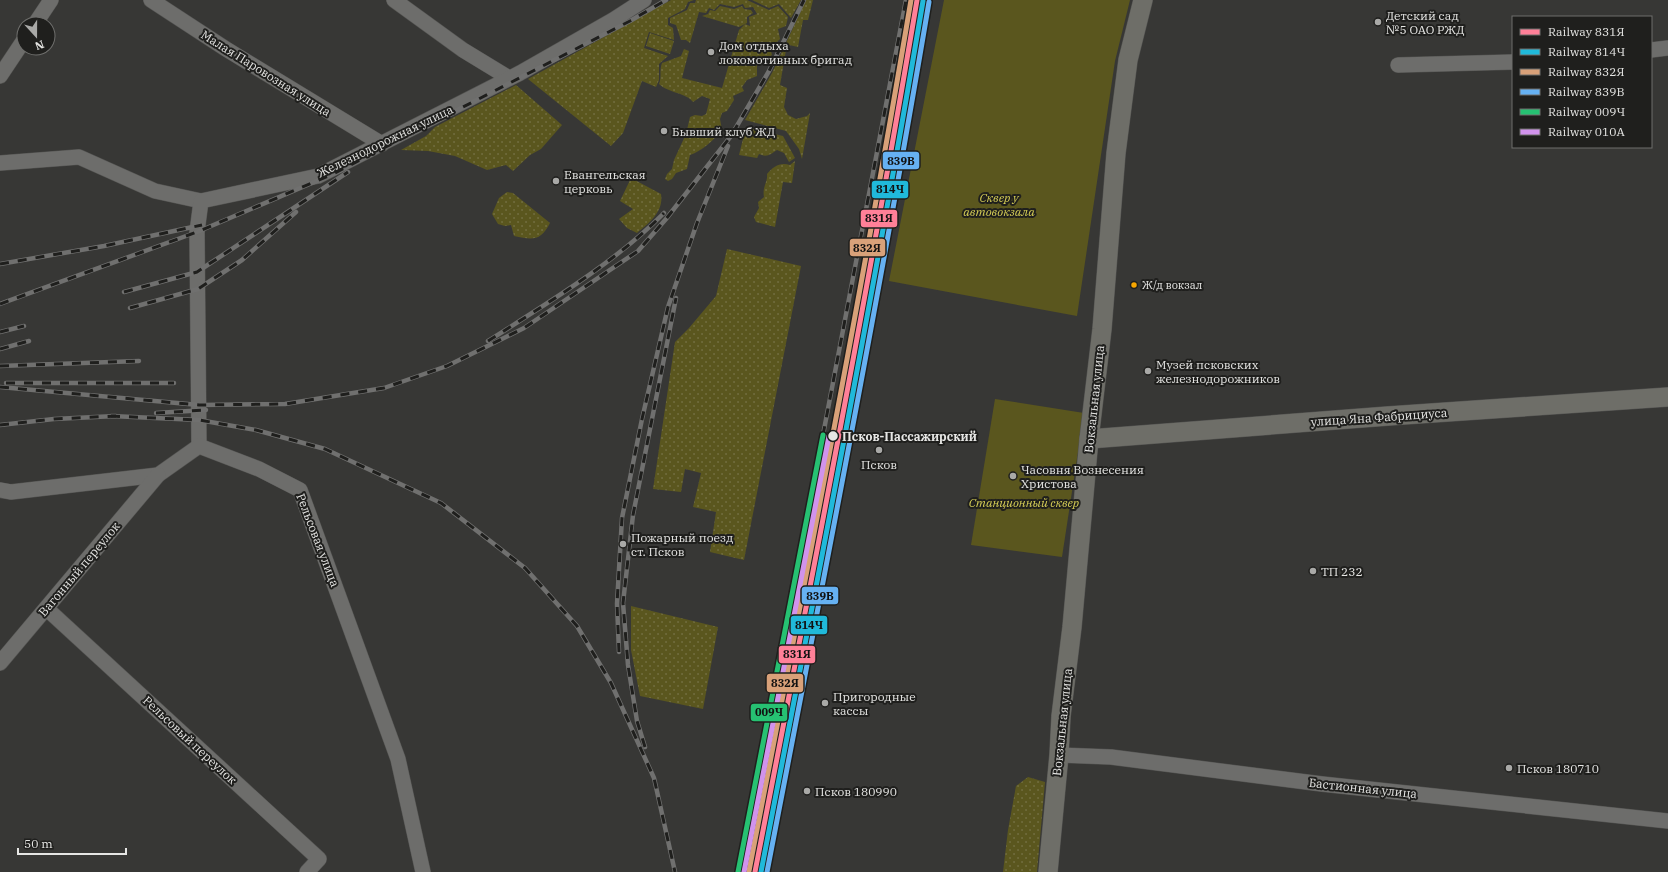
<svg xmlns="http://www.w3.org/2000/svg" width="1668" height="872" viewBox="0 0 1668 872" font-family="'IBM Plex Serif',serif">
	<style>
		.grass { fill: url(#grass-dots) }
		.park { fill: #5a561e }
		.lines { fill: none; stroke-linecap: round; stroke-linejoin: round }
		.minor-casing { stroke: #535351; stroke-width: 16 }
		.major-casing { stroke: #535351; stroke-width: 20 }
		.minor { stroke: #6d6d6b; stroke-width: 15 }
		.major { stroke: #6e6e68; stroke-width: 19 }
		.rail-casing { stroke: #70706f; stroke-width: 4.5 }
		.rail { stroke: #1f1f1d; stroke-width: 3; stroke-dasharray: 9; stroke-linecap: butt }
		.rail-1-casing { stroke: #1f1f1d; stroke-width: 8 }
		.rail-2-casing { stroke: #1f1f1d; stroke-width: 8 }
		.rail-3-casing { stroke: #1f1f1d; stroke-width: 8 }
		.rail-4-casing { stroke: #1f1f1d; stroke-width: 8 }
		.rail-5-casing { stroke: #1f1f1d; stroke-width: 8 }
		.rail-6-casing { stroke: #1f1f1d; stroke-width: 8 }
		.rail-1 { stroke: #ff8098; stroke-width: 5 }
		.rail-2 { stroke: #20b9da; stroke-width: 5 }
		.rail-3 { stroke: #d9a179; stroke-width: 5 }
		.rail-4 { stroke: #66b1f2; stroke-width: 5 }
		.rail-5 { stroke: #26c172; stroke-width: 5 }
		.rail-6 { stroke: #d193ec; stroke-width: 5 }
		.poi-dot { fill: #a9a9a7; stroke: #1f1f1d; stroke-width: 1.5 }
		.bus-dot { fill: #f7a600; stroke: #1f1f1d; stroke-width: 1.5 }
		.stop-dot { fill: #e6e6e4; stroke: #1f1f1d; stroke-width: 1.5 }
		.labels { text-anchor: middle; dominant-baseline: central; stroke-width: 4; stroke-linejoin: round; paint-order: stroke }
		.bus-label { font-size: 11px; fill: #e6e6e4; stroke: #1f1f1d; text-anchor: start }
		.poi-label { font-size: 12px; fill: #e6e6e4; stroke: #1f1f1d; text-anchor: start }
		.street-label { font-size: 12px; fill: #e6e6e4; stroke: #1f1f1d }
		.park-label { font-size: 12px; font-style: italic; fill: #d6ce56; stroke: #1f1f1d }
		.stop-label { font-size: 12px; font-weight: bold; fill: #e6e6e4; stroke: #1f1f1d; text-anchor: start }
		.line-badge { stroke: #1f1f1d; stroke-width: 1.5 }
		.pale-badge-label { font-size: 11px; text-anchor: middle; font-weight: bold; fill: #111 }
	</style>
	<defs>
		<pattern id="grass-dots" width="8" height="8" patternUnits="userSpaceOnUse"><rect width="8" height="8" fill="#5a561e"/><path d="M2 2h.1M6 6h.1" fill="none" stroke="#726e3f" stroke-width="1.8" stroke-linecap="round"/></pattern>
	</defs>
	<rect width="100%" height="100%" fill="#373735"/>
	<g class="grass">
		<path d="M671,0h23l-6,2 -3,7 -17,9v7l5,3 1,12 -25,-8 -5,16 24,8 -9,8v16l-3,7 -14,-6 -19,52 -12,13 -83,-67z"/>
		<path d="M696,0h51l22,10 9,-4 10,11 -2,9 -8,3 2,10 -4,4 -7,1 3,11 -15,11v10l-10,4 -5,7 2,4 -11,5 1,4 -7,11 -5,2 -2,6 2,11c-8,10 -20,21 -32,25l-3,14 -11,4 -4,6 -4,2 -3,-2 2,-5 5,-5 2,-9 12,-26 4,-17 5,-2 7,1 4,-2 4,-15 -8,-3 -9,6c-6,-9 -25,-9 -34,-18 3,-8 0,-13 3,-21l19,-7 3,-7 5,2 -7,27 40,10 17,-58 6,-6 5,2 -1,-9 8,-3 -4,-7 -8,1 -2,-4 -9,3 -14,-3 -6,6 -5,-2 -3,5 -7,-1 -9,31 -4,-3h-5l-5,-15 -6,-2v-5l17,-8 3,-7h5z"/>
		<path d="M752,0h49l-10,18 -12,-14 -10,4z"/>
		<path d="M806,0h7l-5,20h-5l-5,27 -9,-2 -3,5 -6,35 7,3 -3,19 4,8 8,4 11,-3 3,-3 -8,46 -3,-10 -13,-18 -41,-11 27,-47z"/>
		<path d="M720,6l14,3 8,-3 2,3 7,1 2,3 -6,4v6l-8,4 -37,-11 6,-2 2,-4 5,1z"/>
		<path d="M650,33l24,8 -4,13 -24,-8z"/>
		<path d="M516,85l46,40 -21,24 -11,6 -17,16 -7,-6 -19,5 -32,-14 -27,-5 -27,-1 25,-14 9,-9z"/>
		<path d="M746,127l37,9 12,22 -6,4 -5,-9 -7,-3c-6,4 -10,8 -18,4l-2,4 -18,-3z"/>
		<path d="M795,161l-3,22 -9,-1 -8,45 -19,-5 -2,-5 5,-9 -1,-6 6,-5c-2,-10 4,-15 3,-23 7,-8 13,-12 23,-9z"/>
		<path d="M631,178l30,16c3,18 -12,29 -24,39l-10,-5 -8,-9 14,-10 -13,-8z"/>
		<path d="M507,192l6,1 37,30c-9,18 -17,17 -36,13l-3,-11 -6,1 -7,-2 -6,-10 7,-16z"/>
		<path d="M727,249l74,17 -57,294 -34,-8 6,-40 -23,-5 8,-34 -16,-4 -4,23 -28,-3 22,-147 14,-14 27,-32z"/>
		<path d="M631,606l87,21 -15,82 -63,-13 -9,-46z"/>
		<path d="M1028,777l17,5 -8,90h-34l5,-42 8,-44z"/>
	</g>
	<g class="park">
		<path d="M944,0h186l-15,61 -38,255 -188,-35z"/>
		<path d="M995,399l89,14 -22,144 -91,-12z"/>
	</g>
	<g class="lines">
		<defs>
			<g id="minor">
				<path d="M151,0l75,49 156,95"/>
				<path d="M394,0l69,50 46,28"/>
				<path d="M35,24l16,-24"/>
				<path d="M1651,50l17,-2"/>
				<path d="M1398,65l115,-3"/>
				<path d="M0,76l24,-36"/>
				<path d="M0,163l79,-6 76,34 46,10"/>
				<path d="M199,446l-2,-214 4,-31 117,-25 202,-103 93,-53 31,-20"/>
				<path d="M0,490l11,2 147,-17 41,-29 60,23 41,21 98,269 25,113"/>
				<path d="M47,609l272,250 -12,13"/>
				<path d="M0,663l158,-188"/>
				<path d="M1059,755l52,2 211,27 346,37"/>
			</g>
			<g id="major">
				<path d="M1089,439l299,-23 280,-19"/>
				<path d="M1048,872l11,-117 2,-39 11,-89 17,-188 13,-110 14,-176 12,-93 15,-60"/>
			</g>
		</defs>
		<use href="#minor" class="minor-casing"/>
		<use href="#major" class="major-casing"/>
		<use href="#minor" class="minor"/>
		<use href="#major" class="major"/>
		<defs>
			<g id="rail">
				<path d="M0,264l104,-18 98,-21"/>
				<path d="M124,292l73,-20 151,-100"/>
				<path d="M0,304l197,-72 136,-58 297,-153 36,-21"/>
				<path d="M130,308l68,-19 44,-29 54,-48"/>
				<path d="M0,332l24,-6"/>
				<path d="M488,341c58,-37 128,-79 176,-128"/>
				<path d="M0,349l29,-8"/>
				<path d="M0,366l139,-5"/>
				<path d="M6,383h168"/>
				<path d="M0,387l199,18 86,-1 99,-16 63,-22 77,-38 114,-77 28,-32 65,-83 38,-65 35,-71"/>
				<path d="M156,413l50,-3"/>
				<path d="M111,416l88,4 57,10 69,19 116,54 84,65 52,58 34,57 43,95 21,94"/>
				<path d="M0,425l54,-6 62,-3"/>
				<path d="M823,435l83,-435"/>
				<path d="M619,652l-2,-48 5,-86 20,-99 26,-112 29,-84 31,-77"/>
				<path d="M645,747l-8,-26 -9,-56 -5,-62 10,-88 43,-217"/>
			</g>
		</defs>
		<use href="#rail" class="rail-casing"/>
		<use href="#rail" class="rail"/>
		<defs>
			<path id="rail-1" d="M755,872c56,-290 113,-580 162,-872"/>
			<path id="rail-2" d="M761,872c56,-290 113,-580 162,-871"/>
			<path id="rail-3" d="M749,871c56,-290 113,-580 162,-871"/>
			<path id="rail-4" d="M767,872c56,-290 113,-579 162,-870"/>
			<path id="rail-5" d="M738,872l85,-437"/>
			<path id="rail-6" d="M744,872l85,-436"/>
		</defs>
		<use href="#rail-1" class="rail-1-casing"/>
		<use href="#rail-2" class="rail-2-casing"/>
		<use href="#rail-3" class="rail-3-casing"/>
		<use href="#rail-4" class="rail-4-casing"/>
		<use href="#rail-5" class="rail-5-casing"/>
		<use href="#rail-6" class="rail-6-casing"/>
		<use href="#rail-1" class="rail-1"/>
		<use href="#rail-2" class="rail-2"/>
		<use href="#rail-3" class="rail-3"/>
		<use href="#rail-4" class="rail-4"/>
		<use href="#rail-5" class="rail-5"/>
		<use href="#rail-6" class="rail-6"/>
	</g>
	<g class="poi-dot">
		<circle cx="1378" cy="22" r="4"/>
		<circle cx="711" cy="52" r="4"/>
		<circle cx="664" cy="131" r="4"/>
		<circle cx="556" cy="181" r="4"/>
		<circle cx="1148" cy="371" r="4"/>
		<circle cx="879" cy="450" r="4"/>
		<circle cx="1013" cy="476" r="4"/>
		<circle cx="623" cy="544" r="4"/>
		<circle cx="1313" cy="571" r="4"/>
		<circle cx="825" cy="703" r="4"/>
		<circle cx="1509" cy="768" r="4"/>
		<circle cx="807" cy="791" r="4"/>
	</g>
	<circle class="bus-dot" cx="1134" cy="285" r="3.5"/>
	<circle class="stop-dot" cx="833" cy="436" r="5.5"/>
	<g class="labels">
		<g class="bus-label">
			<text x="1142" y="285">Ж/д вокзал</text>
		</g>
		<g class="poi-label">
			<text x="1386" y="15">Детский сад<tspan x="1386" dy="14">№5 ОАО РЖД</tspan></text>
			<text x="719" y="45">Дом отдыха<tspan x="719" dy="14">локомотивных бригад</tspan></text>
			<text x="672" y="131">Бывший клуб ЖД</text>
			<text x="564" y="174">Евангельская<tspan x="564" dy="14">церковь</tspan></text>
			<text x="1156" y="364">Музей псковских<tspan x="1156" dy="14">железнодорожников</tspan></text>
			<text x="879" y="464" text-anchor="middle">Псков</text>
			<text x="1021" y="469">Часовня Вознесения<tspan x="1021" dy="14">Христова</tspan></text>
			<text x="631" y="537">Пожарный поезд<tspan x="631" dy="14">ст. Псков</tspan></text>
			<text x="1321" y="571">ТП 232</text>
			<text x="833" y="696">Пригородные<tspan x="833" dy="14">кассы</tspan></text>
			<text x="1517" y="768">Псков 180710</text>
			<text x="815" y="791">Псков 180990</text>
		</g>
		<g class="street-label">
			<text transform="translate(266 73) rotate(32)">Малая Паровозная улица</text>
			<text transform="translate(385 141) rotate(-26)">Железнодорожная улица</text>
			<text transform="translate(1094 399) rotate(-84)">Вокзальная улица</text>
			<text transform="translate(1379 417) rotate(-4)">улица Яна Фабрициуса</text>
			<text transform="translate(318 540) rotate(69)">Рельсовая улица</text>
			<text transform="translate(79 569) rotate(-50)">Вагонный переулок</text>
			<text transform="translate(1062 722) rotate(-84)">Вокзальная улица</text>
			<text transform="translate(190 740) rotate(43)">Рельсовый переулок</text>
			<text transform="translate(1363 788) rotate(6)">Бастионная улица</text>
		</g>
		<g class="park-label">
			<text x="999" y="197">Сквер у<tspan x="999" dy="14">автовокзала</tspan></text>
			<text x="1024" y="502">Станционный сквер</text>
		</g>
		<g class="stop-label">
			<text x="842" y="436">Псков-Пассажирский</text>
		</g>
	</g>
	<g class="line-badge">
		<rect x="882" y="151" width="38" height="19" rx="4" fill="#66b1f2"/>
		<rect x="871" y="180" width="38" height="19" rx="4" fill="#20b9da"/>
		<rect x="860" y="209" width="38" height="19" rx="4" fill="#ff8098"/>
		<rect x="849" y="238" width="37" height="19" rx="4" fill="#d9a179"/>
		<rect x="801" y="586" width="38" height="19" rx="4" fill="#66b1f2"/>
		<rect x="790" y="615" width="38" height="20" rx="4" fill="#20b9da"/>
		<rect x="778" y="645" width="38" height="19" rx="4" fill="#ff8098"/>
		<rect x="766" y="673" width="38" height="20" rx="4" fill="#d9a179"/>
		<rect x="750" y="703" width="38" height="19" rx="4" fill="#26c172"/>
	</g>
	<g class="pale-badge-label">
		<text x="901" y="165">839В</text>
		<text x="890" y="193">814Ч</text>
		<text x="879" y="222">831Я</text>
		<text x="867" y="252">832Я</text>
		<text x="820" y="600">839В</text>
		<text x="809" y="629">814Ч</text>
		<text x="797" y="658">831Я</text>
		<text x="785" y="687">832Я</text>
		<text x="769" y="716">009Ч</text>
	</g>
	<rect x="1512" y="16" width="140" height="132" fill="#1f1f1d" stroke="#6f6f6d"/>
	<rect x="1520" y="29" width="20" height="6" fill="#ff8098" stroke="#6f6f6d"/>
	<text x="1548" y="36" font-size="12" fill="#e6e6e4">Railway 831Я</text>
	<rect x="1520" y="49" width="20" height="6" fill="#20b9da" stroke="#6f6f6d"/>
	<text x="1548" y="56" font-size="12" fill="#e6e6e4">Railway 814Ч</text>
	<rect x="1520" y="69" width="20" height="6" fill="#d9a179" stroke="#6f6f6d"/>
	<text x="1548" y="76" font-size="12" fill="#e6e6e4">Railway 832Я</text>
	<rect x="1520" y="89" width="20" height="6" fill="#66b1f2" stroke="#6f6f6d"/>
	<text x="1548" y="96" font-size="12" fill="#e6e6e4">Railway 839В</text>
	<rect x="1520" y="109" width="20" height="6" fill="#26c172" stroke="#6f6f6d"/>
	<text x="1548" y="116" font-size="12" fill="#e6e6e4">Railway 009Ч</text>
	<rect x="1520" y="129" width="20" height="6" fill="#d193ec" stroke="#6f6f6d"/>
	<text x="1548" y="136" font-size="12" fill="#e6e6e4">Railway 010А</text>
	<g transform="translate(36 36) rotate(159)"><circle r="19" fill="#1f1f1d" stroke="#6f6f6d"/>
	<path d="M0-3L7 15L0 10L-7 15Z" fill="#a9a9a7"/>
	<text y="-6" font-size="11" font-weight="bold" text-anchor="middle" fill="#e6e6e4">N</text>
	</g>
	<path d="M18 848v6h108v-6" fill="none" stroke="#e6e6e4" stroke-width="2"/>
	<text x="24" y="848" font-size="12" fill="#e6e6e4" stroke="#1f1f1d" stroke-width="3" paint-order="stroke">50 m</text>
</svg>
